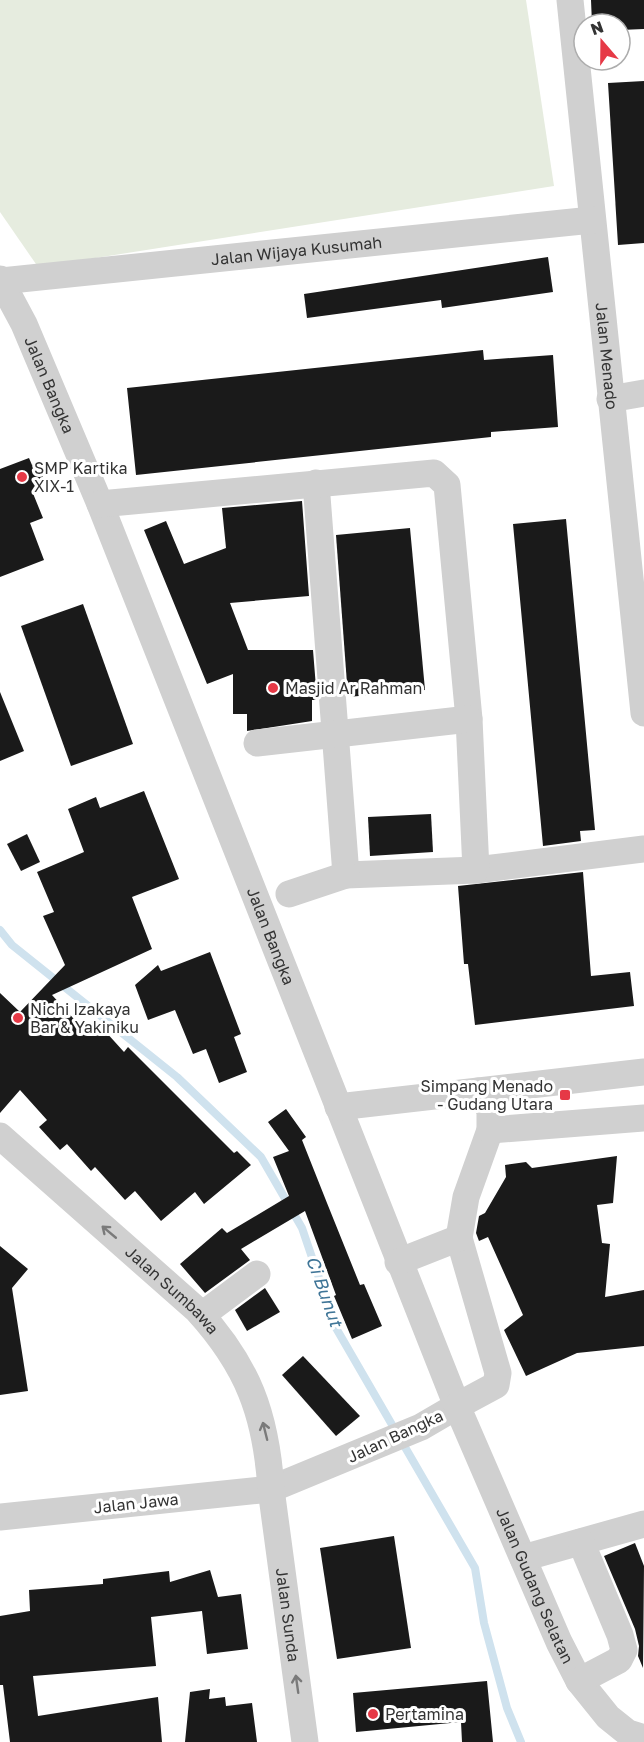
<svg xmlns="http://www.w3.org/2000/svg" width="644" height="1742" viewBox="0 0 644 1742" font-family="'Golos Text',sans-serif">
	<style>
		.green { fill: #e6ecdf }
		.lines { fill: none; stroke-linecap: round; stroke-linejoin: round }
		.stream { stroke: #cfe2ee; stroke-width: 8 }
		.building { fill: #1a1a1a }
		.minor { stroke: #d0d0d0; stroke-width: 27 }
		.oneway { stroke: #7a7a7a }
		.poi-dot { fill: #e63946; stroke: #fff; stroke-width: 2 }
		.labels { text-anchor: middle; dominant-baseline: central; stroke-width: 6; stroke-linejoin: round; paint-order: stroke }
		.street-label { font-size: 16px; fill: #333; stroke: #fff }
		.poi-label { font-size: 16px; fill: #333; stroke: #fff; text-anchor: start }
		.water-label { font-size: 18px; font-style: italic; fill: #3f7597; stroke: #fff }
	</style>
	<rect width="100%" height="100%" fill="#fff"/>
	<path class="green" d="M0,0h526l28,186 -516,81 -38,-55z"/>
	<g class="lines">
		<path class="stream" d="M0,930l12,15 165,132 84,80 41,71 34,100 139,240 9,55 23,85 14,34"/>
	</g>
	<g class="building">
		<path d="M591,0h53v29l-24,1v-6h-28z"/>
		<path d="M644,81v162l-26,2 -10,-162z"/>
		<path d="M548,257l5,35 -111,16 -1,-8 -134,18 -3,-24z"/>
		<path d="M483,350l1,10 69,-5 5,72 -67,5v5l-355,38 -9,-87z"/>
		<path d="M29,458l3,7 5,-3 9,23 -14,6 11,27 -13,5 14,37 -44,17v-108z"/>
		<path d="M302,501l7,95 -79,7 18,47h65l4,50h-5v21l-65,10v-17h-14v-40l-26,10 -63,-154 22,-9 18,43 42,-16 -4,-40z"/>
		<path d="M566,519l29,311 -15,1 1,10 -38,5 -30,-322z"/>
		<path d="M410,528l15,162 -77,7 -12,-162z"/>
		<path d="M83,604l50,140 -62,22 -50,-140z"/>
		<path d="M0,692l24,59 -24,10z"/>
		<path d="M144,791l35,88 -47,18 20,52 -100,46 32,35 11,-10 29,32 4,-5 106,106 3,-2 14,14 -47,39 -9,-12 -34,29 -26,-30 -10,9 -30,-33 -4,4 -24,-27 -7,6 -21,-23 8,-7 -27,-30 -20,23v-120l20,19 45,-47 -22,-49 11,-4 -17,-40 47,-20 -16,-43 28,-12 4,11z"/>
		<path d="M431,814l2,38 -63,4 -2,-39z"/>
		<path d="M27,834l13,28 -19,9 -14,-27z"/>
		<path d="M583,872l8,104 39,-4 4,34 -159,19 -7,-61h-4l-6,-78z"/>
		<path d="M210,952l31,82 -7,3 13,35 -28,11 -13,-34 -13,5 -18,-44 -27,10 -13,-35 23,-20 3,6z"/>
		<path d="M286,1109l20,28 -4,3 25,63 33,82 4,-1 18,42 -30,13 -18,-43 2,-1 -31,-84 -64,38 9,11 -45,33 -25,-29 42,-36 5,5 62,-37 -16,-39 16,-6 -21,-29z"/>
		<path d="M617,1156l-4,47 -16,2 5,38 8,1 -5,53 39,-7v56l-67,7 -51,23 -22,-46 19,-15 -35,-78 -9,4 -3,-8 3,-17 6,-3 21,-36 -1,-12 21,-3 6,6z"/>
		<path d="M0,1246l28,23 -16,19 16,103 -28,4z"/>
		<path d="M265,1288l15,24 -33,19 -12,-21z"/>
		<path d="M303,1356l57,60 -24,20 -54,-61z"/>
		<path d="M394,1536l17,112 -74,11 -17,-111z"/>
		<path d="M635,1543l9,23 -1,102 -5,-12 1,-10 -4,-17 -31,-73z"/>
		<path d="M210,1570l8,27 23,-3 7,55 -41,5 -5,-43 -51,6 5,49 -123,10 5,40 120,-19 4,45h-152l-7,-57h-3v-69l30,-5 -1,-21 74,-6v-5l66,-8 1,11z"/>
		<path d="M487,1681l6,61h-31l-1,-20 -105,10 -3,-39z"/>
		<path d="M210,1689l-1,10 16,-2 1,9 26,-3 5,39h-72l5,-50z"/>
	</g>
	<g class="lines">
		<g class="minor">
			<path id="s1" d="M570,0l74,713"/>
			<path id="s2" d="M0,279l24,45 76,180 357,902 -36,21 -150,62 -271,28"/>
			<path id="s3" d="M1,281l591,-61"/>
			<path d="M610,399l34,-6"/>
			<path d="M316,483l30,392 130,-5 168,-21"/>
			<path d="M100,504l334,-31 13,12 22,234 7,151"/>
			<path d="M257,743l212,-24"/>
			<path d="M289,894l57,-19"/>
			<path id="s4" d="M478,1091l12,19v20l-24,67 -7,41 39,135 -2,12 -39,21 102,236 20,39 29,36 20,16 16,5"/>
			<path d="M338,1107l306,-35"/>
			<path d="M490,1130l154,-12"/>
			<path id="s5" d="M0,1136l197,174c51,56 69,104 74,179l34,253"/>
			<path d="M398,1262l61,-24"/>
			<path d="M202,1315l55,-41"/>
			<path d="M523,1558l121,-34"/>
			<path d="M579,1681l40,-21 5,-10 -4,-15 -39,-93"/>
		</g>
	</g>
	<defs><path id="oneway-shaft" d="M-6 0H5M1.5-3L5.5 0L1.5 3" fill="none" stroke-width="1.6" stroke-linecap="round" stroke-linejoin="round" transform="scale(1.5)"/></defs>
	<g class="oneway">
		<use href="#oneway-shaft" transform="translate(109 1232) rotate(-140)"/>
		<use href="#oneway-shaft" transform="translate(265 1431) rotate(-104)"/>
		<use href="#oneway-shaft" transform="translate(297 1684) rotate(-98)"/>
	</g>
	<g class="poi-dot">
		<circle cx="22" cy="477" r="6"/>
		<circle cx="273" cy="688" r="6"/>
		<circle cx="18" cy="1018" r="6"/>
		<rect x="559" y="1089" width="12" height="12" rx="3"/>
		<circle cx="373" cy="1714" r="6"/>
	</g>
	<g class="labels">
		<g class="street-label">
			<text stroke="none"><textPath href="#s3" startOffset="297">Jalan Wijaya Kusumah</textPath></text>
			<text stroke="none"><textPath href="#s1" startOffset="358">Jalan Menado</textPath></text>
			<text stroke="none"><textPath href="#s2" startOffset="117">Jalan Bangka</textPath></text>
			<text stroke="none"><textPath href="#s2" startOffset="711">Jalan Bangka</textPath></text>
			<text stroke="none"><textPath href="#s5" startOffset="231">Jalan Sumbawa</textPath></text>
			<text transform="translate(395 1436) rotate(-25)">Jalan Bangka</text>
			<text transform="translate(136 1503) rotate(-6)">Jalan Jawa</text>
			<text stroke="none"><textPath href="#s4" startOffset="548">Jalan Gudang Selatan</textPath></text>
			<text stroke="none"><textPath href="#s5" startOffset="588">Jalan Sunda</textPath></text>
		</g>
		<g class="poi-label">
			<text x="34" y="468">SMP Kartika<tspan x="34" dy="18">XIX-1</tspan></text>
			<text x="285" y="688">Masjid Ar Rahman</text>
			<text x="30" y="1009">Nichi Izakaya<tspan x="30" dy="18">Bar &amp; Yakiniku</tspan></text>
			<text x="553" y="1086" text-anchor="end">Simpang Menado<tspan x="553" dy="18">- Gudang Utara</tspan></text>
			<text x="385" y="1714">Pertamina</text>
		</g>
		<g class="water-label">
			<text transform="translate(325 1291) rotate(70)">Ci Bunut</text>
		</g>
	</g>
	<g transform="translate(602 42) rotate(340)"><circle r="28" fill="#ffffff" stroke="#adadad" stroke-width="1.5"/>
	<path d="M0-4.5L10 22L0 15L-10 22Z" fill="#e63946"/>
	<text y="-9" font-size="16" font-weight="bold" text-anchor="middle" fill="#333333">N</text>
	</g>
</svg>
